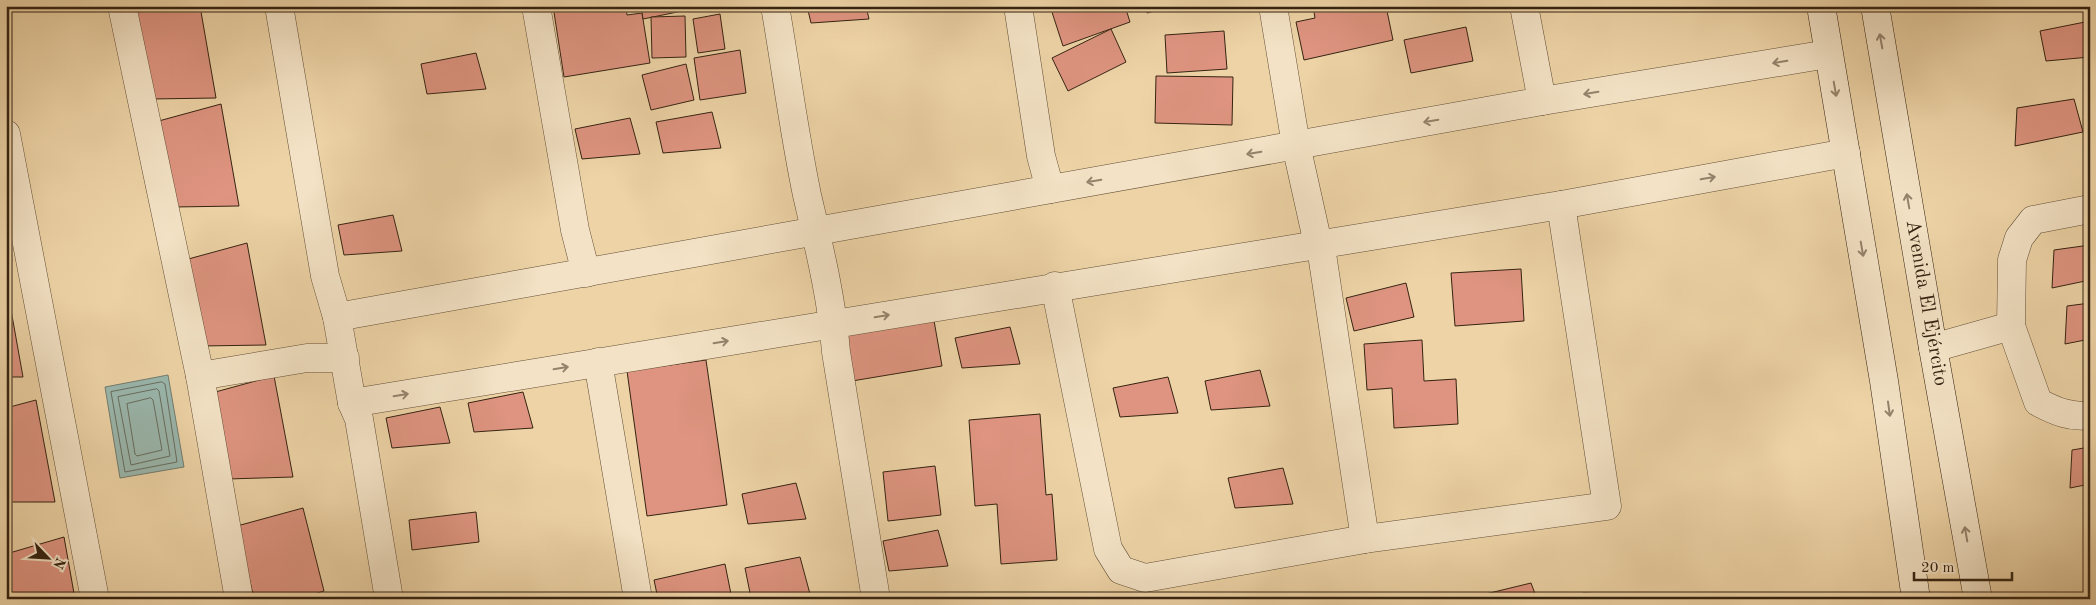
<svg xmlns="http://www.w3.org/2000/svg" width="2096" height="605" viewBox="0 0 2096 605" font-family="'Old Standard TT',serif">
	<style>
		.water { fill: #9ab7ad; stroke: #727c6f }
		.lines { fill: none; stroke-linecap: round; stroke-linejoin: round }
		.shore { stroke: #686d5f; stroke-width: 1 }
		.building { fill: #de9480; stroke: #352311 }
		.street-casing { stroke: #634f36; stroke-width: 29 }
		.secondary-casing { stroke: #352311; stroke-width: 29 }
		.street { stroke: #f3e2c5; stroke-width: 28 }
		.secondary { stroke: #f3e2c5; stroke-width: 28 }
		.oneway { stroke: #94826b }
		.labels { text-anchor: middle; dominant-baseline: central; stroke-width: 4; stroke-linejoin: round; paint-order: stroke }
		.street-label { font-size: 20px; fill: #352311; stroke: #f3e2c5 }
	</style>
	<rect width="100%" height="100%" fill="#edd3a6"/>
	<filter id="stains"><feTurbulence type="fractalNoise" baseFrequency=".004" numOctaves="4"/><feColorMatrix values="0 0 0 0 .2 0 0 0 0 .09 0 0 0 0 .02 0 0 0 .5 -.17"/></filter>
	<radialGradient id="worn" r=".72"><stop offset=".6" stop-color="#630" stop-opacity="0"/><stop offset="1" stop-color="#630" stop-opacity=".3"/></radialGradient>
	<path class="water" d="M168,375l16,92 -64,11 -15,-91z"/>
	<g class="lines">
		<g class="shore">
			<path d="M162,382l3,2 12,78 -52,10 -14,-80z"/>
			<path d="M157,389l2,2 11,65 -39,9 -13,-68z"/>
			<path d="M151,398l2,2 9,50 -25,6 -2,-2 -8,-50z"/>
		</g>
	</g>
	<g class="building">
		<path d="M160,6h40l16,92 -65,1 -19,-85z"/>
		<path d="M553,6h60v3l13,-2 1,8 15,-2 8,50 -86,14z"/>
		<path d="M641,6h66l-64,13z"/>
		<path d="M807,6h59l3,13 -58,4z"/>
		<path d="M1050,6h75l5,16 -67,24z"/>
		<path d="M1146,6h28l-27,7z"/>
		<path d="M1313,6h73l7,34 -89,20 -8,-38 19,-4z"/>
		<path d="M720,14l5,35 -27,4 -5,-34z"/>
		<path d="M685,16l1,41 -34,1 -1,-41z"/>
		<path d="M2090,21v36l-44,4 -6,-30z"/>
		<path d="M1466,27l7,34 -62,12 -7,-33z"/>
		<path d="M1111,29l15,33 -58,29 -16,-33z"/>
		<path d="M1224,31l3,38 -60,4 -2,-38z"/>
		<path d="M740,50l6,43 -46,7 -6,-42z"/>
		<path d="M476,53l10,36 -59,5 -6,-30z"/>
		<path d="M686,64l8,36 -43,10 -9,-35z"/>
		<path d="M1156,76l77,1 -1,48 -77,-2z"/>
		<path d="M2074,99l9,33 -68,14 2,-38z"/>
		<path d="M221,104l18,102 -65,1 -19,-85z"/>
		<path d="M712,112l9,36 -58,5 -7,-31z"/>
		<path d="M630,118l10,36 -58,5 -7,-30z"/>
		<path d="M393,215l9,36 -58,4 -6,-30z"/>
		<path d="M6,231l6,30h-6z"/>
		<path d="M247,243l19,102 -65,1 -20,-85z"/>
		<path d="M2090,245v35l-38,8 2,-38z"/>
		<path d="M1521,269l3,52 -69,5 -4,-53z"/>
		<path d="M6,282l17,95h-17z"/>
		<path d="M1406,283l8,34 -60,14 -8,-33z"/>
		<path d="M2090,303v36l-25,5 2,-38z"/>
		<path d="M933,315l9,51 -90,15 -8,-50z"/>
		<path d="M1010,327l10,37 -58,4 -7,-30z"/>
		<path d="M1422,340l2,41 32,-2 2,45 -64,4 -2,-40 -25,2 -3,-46z"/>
		<path d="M706,360l21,145 -80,11 -20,-145z"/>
		<path d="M1260,370l10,36 -59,4 -6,-29z"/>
		<path d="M274,376l19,101 -65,2 -20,-85z"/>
		<path d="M1168,377l10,36 -58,4 -7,-29z"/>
		<path d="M523,392l10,36 -59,4 -6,-29z"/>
		<path d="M36,400l19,102h-49v-94z"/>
		<path d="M440,407l10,36 -58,5 -6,-30z"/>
		<path d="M1040,414l6,81 6,-1 5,66 -56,4 -4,-60 -22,2 -6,-86z"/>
		<path d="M2090,447v37l-20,4 2,-38z"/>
		<path d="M935,466l6,49 -53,6 -5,-49z"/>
		<path d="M1283,468l10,36 -58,4 -7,-30z"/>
		<path d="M796,483l10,36 -58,5 -6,-30z"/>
		<path d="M303,508l21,83 -26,8h-44l-17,-73z"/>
		<path d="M476,512l3,30 -67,8 -3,-30z"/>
		<path d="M938,530l10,36 -59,5 -6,-30z"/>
		<path d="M64,537l11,62h-67l-2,-9v-36z"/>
		<path d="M800,557l10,37 -59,4 -6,-30z"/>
		<path d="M725,564l7,35h-74l-4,-19z"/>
		<path d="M1531,583l6,16h-72z"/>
		<path d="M1583,593l82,4 1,2h-82z"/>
	</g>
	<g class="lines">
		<defs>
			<g id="street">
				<path d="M122,6l78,370 39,223"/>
				<path d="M279,6l46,270 12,41 15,86 7,16 30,180"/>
				<path d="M536,6l39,224 11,43"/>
				<path d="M775,6c11,63 19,127 32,189 12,52 25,104 29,157l40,247"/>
				<path d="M1018,6l23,150 9,33"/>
				<path d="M1273,6l23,139 22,99 4,10 43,285"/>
				<path d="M1524,6l18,95"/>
				<path d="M6,134l89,465"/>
				<path d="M2090,209l-57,11 -14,18 -7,22 -1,66 27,76c17,9 33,16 52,13"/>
				<path d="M1055,286l53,263 13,21 24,8 220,-39 242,-33 -46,-301"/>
				<path d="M337,317l1205,-216 286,-47"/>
				<path d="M1933,348l78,-22"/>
				<path d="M598,362l40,237"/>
				<path d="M200,376l107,-18h38"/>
				<path d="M352,403l1209,-198 285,-52"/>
			</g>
			<g id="secondary">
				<path d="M1821,6l63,375 32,218"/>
				<path d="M1875,6l58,342 45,251"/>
			</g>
		</defs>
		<use href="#street" class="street-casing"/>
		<use href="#secondary" class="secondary-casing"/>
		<use href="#street" class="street"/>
		<use href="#secondary" class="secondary"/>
	</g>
	<defs><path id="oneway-shaft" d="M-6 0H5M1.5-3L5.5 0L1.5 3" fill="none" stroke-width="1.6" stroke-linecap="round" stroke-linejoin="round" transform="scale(1.25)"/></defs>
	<g class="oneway">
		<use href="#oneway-shaft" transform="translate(1881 41) rotate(-100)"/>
		<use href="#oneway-shaft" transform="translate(1780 62) rotate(170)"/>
		<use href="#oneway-shaft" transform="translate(1835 89) rotate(80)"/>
		<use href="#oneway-shaft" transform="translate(1591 93) rotate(171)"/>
		<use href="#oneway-shaft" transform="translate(1431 121) rotate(170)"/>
		<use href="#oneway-shaft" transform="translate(1254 153) rotate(170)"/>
		<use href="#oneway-shaft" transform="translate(1708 178) rotate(-10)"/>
		<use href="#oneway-shaft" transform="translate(1094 181) rotate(170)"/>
		<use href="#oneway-shaft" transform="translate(1908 201) rotate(-100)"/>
		<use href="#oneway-shaft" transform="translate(1862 249) rotate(80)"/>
		<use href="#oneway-shaft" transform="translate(882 316) rotate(-10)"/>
		<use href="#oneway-shaft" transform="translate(721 342) rotate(-9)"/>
		<use href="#oneway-shaft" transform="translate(561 368) rotate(-9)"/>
		<use href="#oneway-shaft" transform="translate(401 395) rotate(-9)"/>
		<use href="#oneway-shaft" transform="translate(1889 409) rotate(82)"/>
		<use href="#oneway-shaft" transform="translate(1966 534) rotate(-100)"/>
	</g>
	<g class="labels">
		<g class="street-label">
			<text transform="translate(1926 303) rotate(80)">Avenida El Ejército</text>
		</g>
	</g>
	<rect width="2096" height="605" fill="none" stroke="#edd3a6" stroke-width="25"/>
	<rect x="8" y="8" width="2081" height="590" fill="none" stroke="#352311" stroke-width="2.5"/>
	<rect x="12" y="12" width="2071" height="580" fill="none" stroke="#352311"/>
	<g transform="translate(48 558) rotate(115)" stroke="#f3e2c5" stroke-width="4" paint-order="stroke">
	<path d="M0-4L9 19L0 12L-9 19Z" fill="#352311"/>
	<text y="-8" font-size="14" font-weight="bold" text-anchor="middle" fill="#352311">N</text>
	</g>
	<path d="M1914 572v8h98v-8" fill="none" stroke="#352311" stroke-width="2.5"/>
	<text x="1921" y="572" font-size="15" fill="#352311" stroke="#f3e2c5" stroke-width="4" paint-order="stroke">20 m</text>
	<rect width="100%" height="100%" filter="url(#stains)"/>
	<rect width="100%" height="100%" fill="url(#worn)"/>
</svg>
